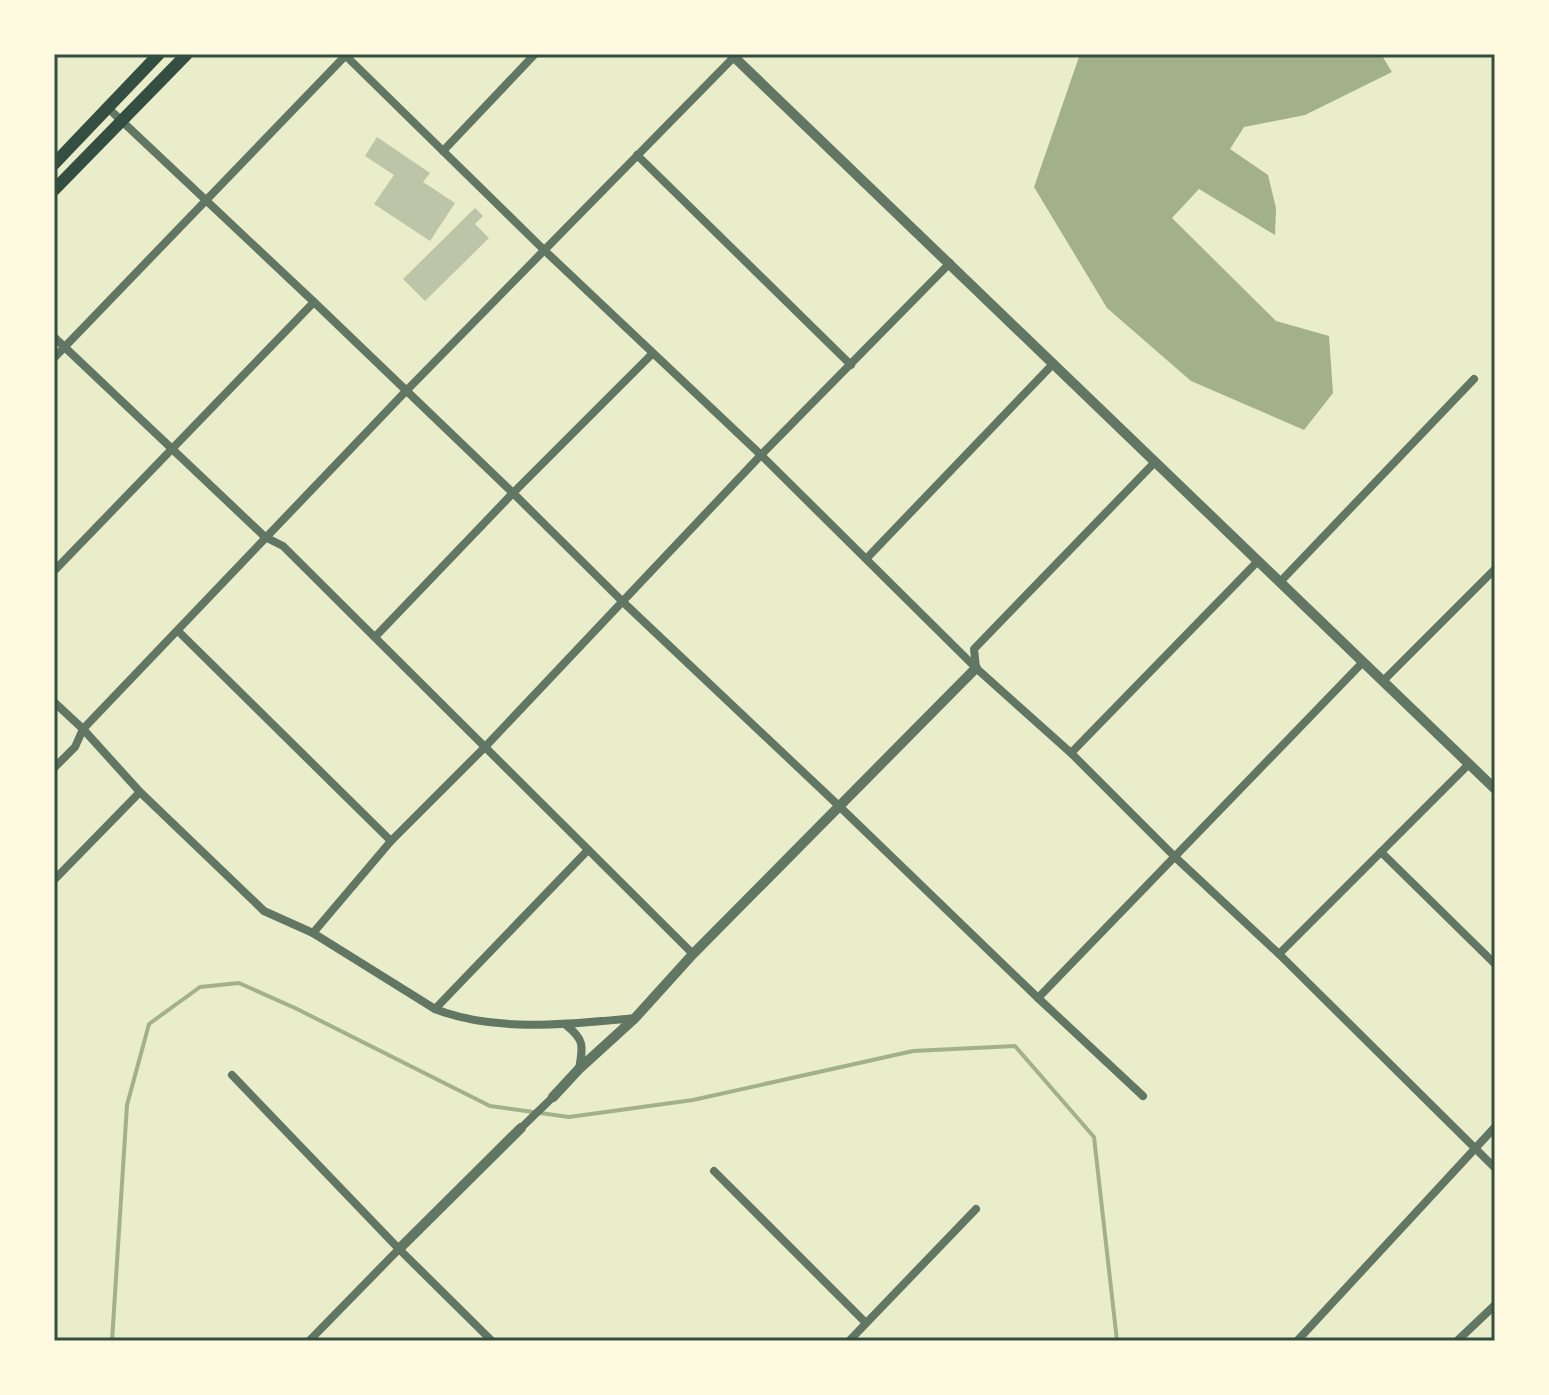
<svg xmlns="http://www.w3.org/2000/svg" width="1549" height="1395" viewBox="0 0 1549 1395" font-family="Overpass,sans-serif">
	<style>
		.water { fill: #a3b18a }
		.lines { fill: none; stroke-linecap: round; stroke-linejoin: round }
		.stream { stroke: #a3b18a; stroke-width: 4 }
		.building { fill: #bcc5a7 }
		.minor { stroke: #617663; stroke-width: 8 }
		.tertiary { stroke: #617663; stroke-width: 10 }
		.secondary { stroke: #344e41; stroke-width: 12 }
		.neatline { fill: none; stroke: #344e41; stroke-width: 3 }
	</style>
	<rect width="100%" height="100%" fill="#e9edc9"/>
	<path class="water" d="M1080,54h301l11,18 -87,43 -61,12 -14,22 38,26 8,33 -1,27 -76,-46 -27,29 104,103 53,15 4,57 -29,37 -113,-49 -84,-73 -73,-121z"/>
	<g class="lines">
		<path class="stream" d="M112,1341l15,-236 22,-81 51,-37 39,-4 56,25 195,98 79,11 124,-17 220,-49 102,-5 79,91 23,204"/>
	</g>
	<g class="building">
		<path d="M377,137l53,36 -7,9 32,21 -25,38 -56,-37 20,-29 -29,-19z"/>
		<path d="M475,208l8,8 -8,8 14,14 -64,63 -22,-22z"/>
	</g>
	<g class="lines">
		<g class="minor">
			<path d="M344,54l199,195 218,206 215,213 95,85 104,104 104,97 216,214"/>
			<path d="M108,108l206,194 199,191 110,109 216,204 199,192 105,98"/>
			<path d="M443,151l92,-97"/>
			<path d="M637,155l214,210"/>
			<path d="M54,337l211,200 18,9 410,408"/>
			<path d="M54,358l293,-304"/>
			<path d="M867,558l186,-194"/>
			<path d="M54,571l260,-269"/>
			<path d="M1280,582l194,-203"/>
			<path d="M178,631l213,210"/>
			<path d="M375,637l138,-144 139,-139"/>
			<path d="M976,668l-2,-19 181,-187"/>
			<path d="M1383,681l112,-112"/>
			<path d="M54,702l29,27 57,63 124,119 49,22 122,76c60,24 137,15 200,9"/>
			<path d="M1071,753l187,-192"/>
			<path d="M54,768l21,-21 8,-18 323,-338 328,-334"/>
			<path d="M1381,852l114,112"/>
			<path d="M54,880l86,-88"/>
			<path d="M313,933l78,-92 94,-94 276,-292 189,-192"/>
			<path d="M1279,954l190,-190"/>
			<path d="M1038,998l325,-336"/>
			<path d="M435,1009l153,-159"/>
			<path d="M566,1025c19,15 17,21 13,44"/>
			<path d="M232,1075l167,174 93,92"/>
			<path d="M521,1128l32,-31"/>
			<path d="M714,1171l152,152"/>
			<path d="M309,1341l90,-92"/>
			<path d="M849,1341l127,-132"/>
			<path d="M1297,1341l198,-214"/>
			<path d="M1457,1341l38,-36"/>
		</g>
		<g class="tertiary">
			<path d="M731,54l764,735"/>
			<path d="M553,1097l26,-28 56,-51 58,-64 283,-286"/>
			<path d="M399,1249l122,-121"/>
		</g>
		<g class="secondary">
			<path d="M54,164l105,-110"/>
			<path d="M54,190l133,-136"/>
		</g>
	</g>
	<rect width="1549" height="1395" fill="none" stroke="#fefae0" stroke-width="112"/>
	<rect x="56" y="56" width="1437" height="1283" class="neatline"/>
</svg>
